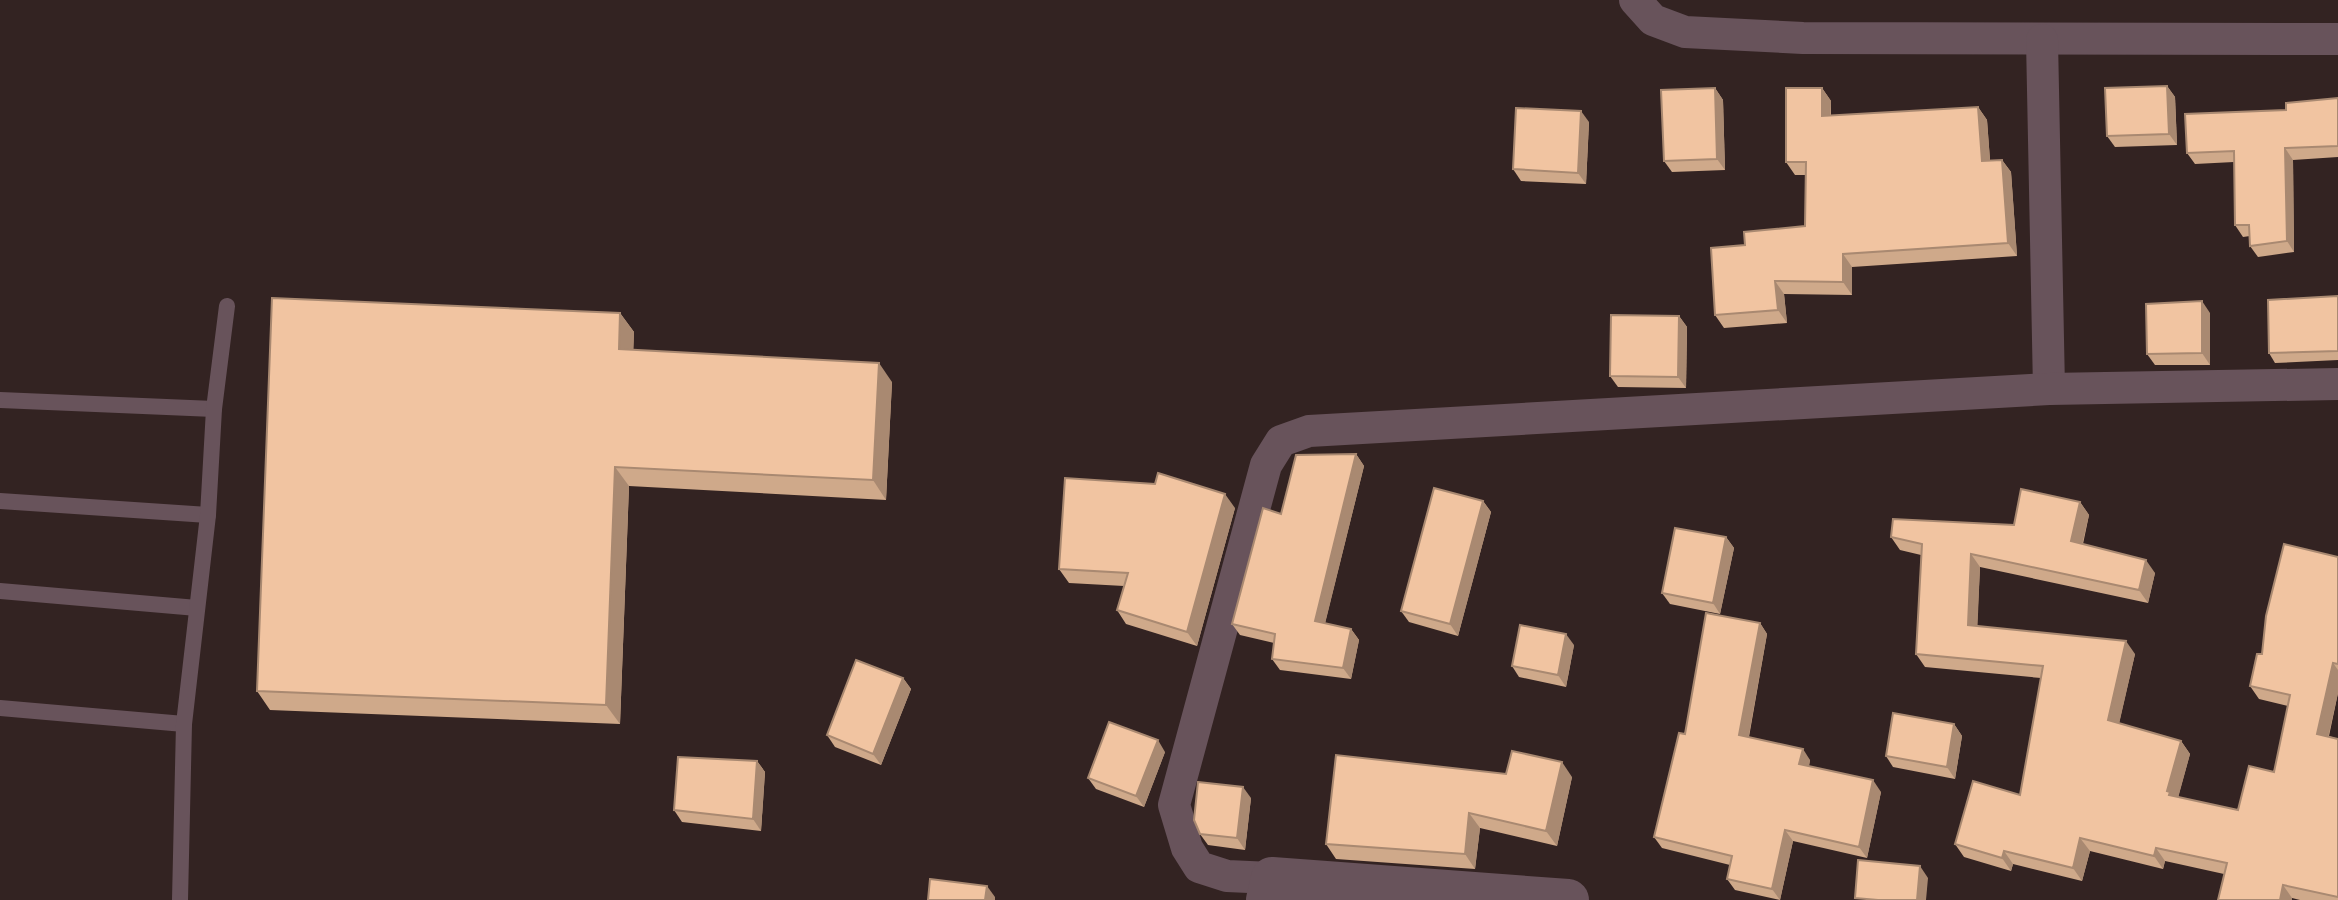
<svg xmlns="http://www.w3.org/2000/svg" width="2338" height="900" viewBox="0 0 2338 900" font-family="Ubuntu,sans-serif">
	<style>
		.lines { fill: none; stroke-linecap: round; stroke-linejoin: round }
		.service { stroke: #68535b; stroke-width: 16 }
		.minor { stroke: #68535b; stroke-width: 32 }
		.tertiary { stroke: #68535b; stroke-width: 42 }
		.wall { fill: #cfa98a }
		.shaded-wall { fill: #a98971 }
		.building { fill: #f1c4a1; stroke: #a98971; stroke-width: 2 }
	</style>
	<rect width="100%" height="100%" fill="#332322"/>
	<g class="lines">
		<g class="service">
			<path d="M0,400l214,9"/>
			<path d="M0,501l208,14"/>
			<path d="M0,591l197,17"/>
			<path d="M0,708l184,16"/>
			<path d="M180,900l4,-176 24,-209 6,-106 13,-103"/>
		</g>
		<g class="minor">
			<path d="M1635,0l18,20 32,12 118,6 535,1"/>
			<path d="M2042,40l7,349"/>
			<path d="M1272,878l-45,-2 -28,-9 -12,-19 -13,-43 92,-340 15,-24 28,-10 740,-42 289,-5"/>
		</g>
		<path class="tertiary" d="M1267,900l5,-22 296,22"/>
	</g>
	<g class="wall">
		<path d="M2167,86l8,11 2,48 -62,2 -8,-11z"/>
		<path d="M1715,88l8,12 2,70 -53,2 -8,-11z"/>
		<path d="M1822,88l9,13v15l147,-9 9,13 3,40h12l9,12 6,84 -165,11v28l-68,-1 3,29 -63,5 -9,-13 30,-70 60,-19 1,-51h-11l-9,-13z"/>
		<path d="M2338,98v59l-45,3 1,92 -36,5 -8,-11v-10l-7,1 -8,-12 -1,-63 -39,2 -8,-11 99,-43z"/>
		<path d="M1589,122l-3,62 -65,-3 -8,-12z"/>
		<path d="M2338,296v64l-63,3 -6,-10z"/>
		<path d="M620,313l14,19 -1,18 259,32 -6,118 -257,-14 -9,238 -350,-14 -13,-19z"/>
		<path d="M2210,313v52h-55l-8,-11z"/>
		<path d="M1679,316l8,11 -1,61 -68,-1 -8,-11z"/>
		<path d="M1356,454l8,12 -39,157 26,6 8,11 -8,39 -71,-9 -8,-11 2,-16 -34,-8 -8,-11 49,-110z"/>
		<path d="M1483,501l8,11 -33,124 -49,-14 -8,-11z"/>
		<path d="M2080,502l9,13 -6,29 72,29 -7,30 -168,-36 -3,59 158,28 -16,69 62,18 9,13 -12,43 60,13 36,-38 14,-66 -29,-7 -9,-13 12,-32 76,-97v136l-9,43 9,3v161h-38l-8,-2v2h-74l6,-26 -59,-13 -2,8 -73,-18 -8,30 -69,-17 -2,7 -47,-14 -9,-13 65,-49 21,-117 -116,-11 -9,-13 5,-99 -21,-5 -9,-13 123,-12z"/>
		<path d="M1235,508l-38,138 -71,-22 -9,-14 7,-24 -55,-3 -10,-14z"/>
		<path d="M1726,537l8,11 -14,66 -50,-10 -8,-11z"/>
		<path d="M1760,623l7,11 -18,103 61,23 -1,6 72,26 -14,66 -74,-17 -13,59 -45,-10 -8,-11 3,-14 -68,-17 -8,-11 31,-103z"/>
		<path d="M1574,645l-8,42 -47,-10 -7,-11z"/>
		<path d="M903,678l8,11 -30,76 -46,-18 -8,-12z"/>
		<path d="M1954,724l8,12 -7,43 -62,-12 -7,-11z"/>
		<path d="M1165,752l-21,55 -48,-18 -8,-11z"/>
		<path d="M757,761l8,11 -4,59 -79,-9 -8,-12z"/>
		<path d="M1506,774l66,3 -15,69 -77,-18 -5,41 -139,-10 -10,-15z"/>
		<path d="M1251,798l-6,52 -37,-5 -8,-11z"/>
	</g>
	<g class="shaded-wall">
		<path d="M2167,86l8,11 2,48 -8,-11z"/>
		<path d="M1715,88l8,12 2,70 -8,-11z"/>
		<path d="M1822,88l9,13 -1,28 -8,-13z"/>
		<path d="M1978,107l9,13 4,54 -9,-13z"/>
		<path d="M1581,111l8,11 -3,62 -8,-11z"/>
		<path d="M2285,148l8,12 1,92 -7,-11z"/>
		<path d="M2002,160l9,12 6,84 -9,-13z"/>
		<path d="M1843,254l9,13v28l-9,-13z"/>
		<path d="M1775,281l9,13 3,29 -9,-13z"/>
		<path d="M2202,301l8,12v52l-8,-12z"/>
		<path d="M620,313l14,19 -1,36 -14,-19z"/>
		<path d="M1679,316l8,11 -1,61 -8,-11z"/>
		<path d="M879,363l13,19 -6,118 -13,-20z"/>
		<path d="M1356,454l8,12 -41,166 -8,-11z"/>
		<path d="M615,467l14,19 -9,238 -14,-19z"/>
		<path d="M1225,494l10,14 -38,138 -10,-14z"/>
		<path d="M1483,501l8,11 -33,124 -8,-12z"/>
		<path d="M2080,502l9,13 -9,39 -9,-13z"/>
		<path d="M1726,537l8,11 -14,66 -7,-11z"/>
		<path d="M1971,554l9,13 -3,71 -9,-13z"/>
		<path d="M2146,560l9,13 -7,30 -9,-13z"/>
		<path d="M1760,623l7,11 -20,112 -8,-11z"/>
		<path d="M1351,629l8,11 -8,39 -8,-11z"/>
		<path d="M1566,634l8,11 -8,42 -8,-12z"/>
		<path d="M2126,641l9,13 -18,79 -9,-13z"/>
		<path d="M2333,663l5,7v23l-12,54 -9,-13z"/>
		<path d="M903,678l8,11 -30,76 -8,-11z"/>
		<path d="M1954,724l8,12 -7,43 -8,-12z"/>
		<path d="M1158,740l7,12 -21,55 -8,-11z"/>
		<path d="M2181,741l9,13 -13,48 1,6 -11,-17z"/>
		<path d="M1803,749l7,11 -3,16 -8,-12z"/>
		<path d="M757,761l8,11 -4,59 -8,-12z"/>
		<path d="M1562,762l10,15 -15,69 -11,-15z"/>
		<path d="M1873,780l8,12 -14,66 -8,-11z"/>
		<path d="M1243,787l8,11 -6,52 -8,-12z"/>
		<path d="M1469,813l11,15 -5,41 -10,-15z"/>
		<path d="M1785,830l8,11 -13,59 -8,-11z"/>
		<path d="M2080,838l10,13 -8,30 -9,-13z"/>
		<path d="M2156,848l9,13 -2,8 -9,-13z"/>
		<path d="M2004,851l9,13 -2,7 -9,-13z"/>
		<path d="M1920,866l8,12 -2,22h-9z"/>
		<path d="M2283,885l9,13v2h-12z"/>
		<path d="M987,886l8,11v3h-10z"/>
	</g>
	<g class="building">
		<path d="M2167,86l2,48 -62,2 -2,-48z"/>
		<path d="M1715,88l2,71 -53,2 -3,-71z"/>
		<path d="M1786,88h36v28l156,-9 4,54 20,-1 6,83 -165,11v28l-68,-1 3,29 -63,5 -4,-67 34,-3 -1,-13 61,-6 1,-64h-20z"/>
		<path d="M2338,98v48l-53,2 2,93 -37,5 -1,-21h-14l-1,-74 -47,2 -2,-39 101,-4v-7z"/>
		<path d="M1516,108l65,3 -3,62 -65,-4z"/>
		<path d="M2338,296v55l-69,2 -1,-53z"/>
		<path d="M272,298l348,15 -1,36 260,14 -6,117 -258,-13 -9,238 -349,-14z"/>
		<path d="M2202,301v52l-55,1 -1,-50z"/>
		<path d="M1611,315l68,1 -1,61 -68,-1z"/>
		<path d="M1356,454l-41,167 36,8 -8,39 -71,-9 3,-25 -43,-10 31,-116 18,6 15,-59z"/>
		<path d="M1158,473l67,21 -38,138 -70,-22 11,-37 -69,-4 6,-91 90,6z"/>
		<path d="M1434,488l49,13 -33,123 -49,-13z"/>
		<path d="M2021,489l59,13 -9,39 75,19 -7,30 -168,-36 -3,71 158,16 -18,79 73,21 -14,50 3,1 -1,3 69,15 11,-44 25,6 16,-77 -40,-9 7,-32h5l4,-38 18,-72 54,13v107l-5,-1 -16,71 21,5v158l-55,-12 -3,15h-62l9,-37 -71,-15 -2,8 -74,-18 -7,30 -69,-17 -2,7 -47,-14 18,-63 47,14 23,-129 -127,-12 6,-110 -31,-7 2,-18 121,6z"/>
		<path d="M1675,528l51,9 -13,66 -51,-10z"/>
		<path d="M1706,613l54,10 -21,112 64,14 -4,15 74,16 -14,67 -74,-17 -13,59 -45,-10 5,-23 -78,-19 25,-104 6,1z"/>
		<path d="M1520,625l46,9 -8,41 -46,-9z"/>
		<path d="M856,660l47,18 -30,76 -46,-19z"/>
		<path d="M1893,713l61,11 -7,43 -61,-11z"/>
		<path d="M1109,722l49,18 -22,56 -48,-18z"/>
		<path d="M1512,751l50,11 -16,69 -77,-18 -4,41 -139,-10 10,-89 170,19z"/>
		<path d="M678,757l79,4 -4,58 -79,-9z"/>
		<path d="M1198,782l45,5 -6,51 -37,-4 -6,-14z"/>
		<path d="M1858,860l62,6 -3,34h-39l-23,-2z"/>
		<path d="M930,879l57,7 -2,14h-57z"/>
	</g>
</svg>
